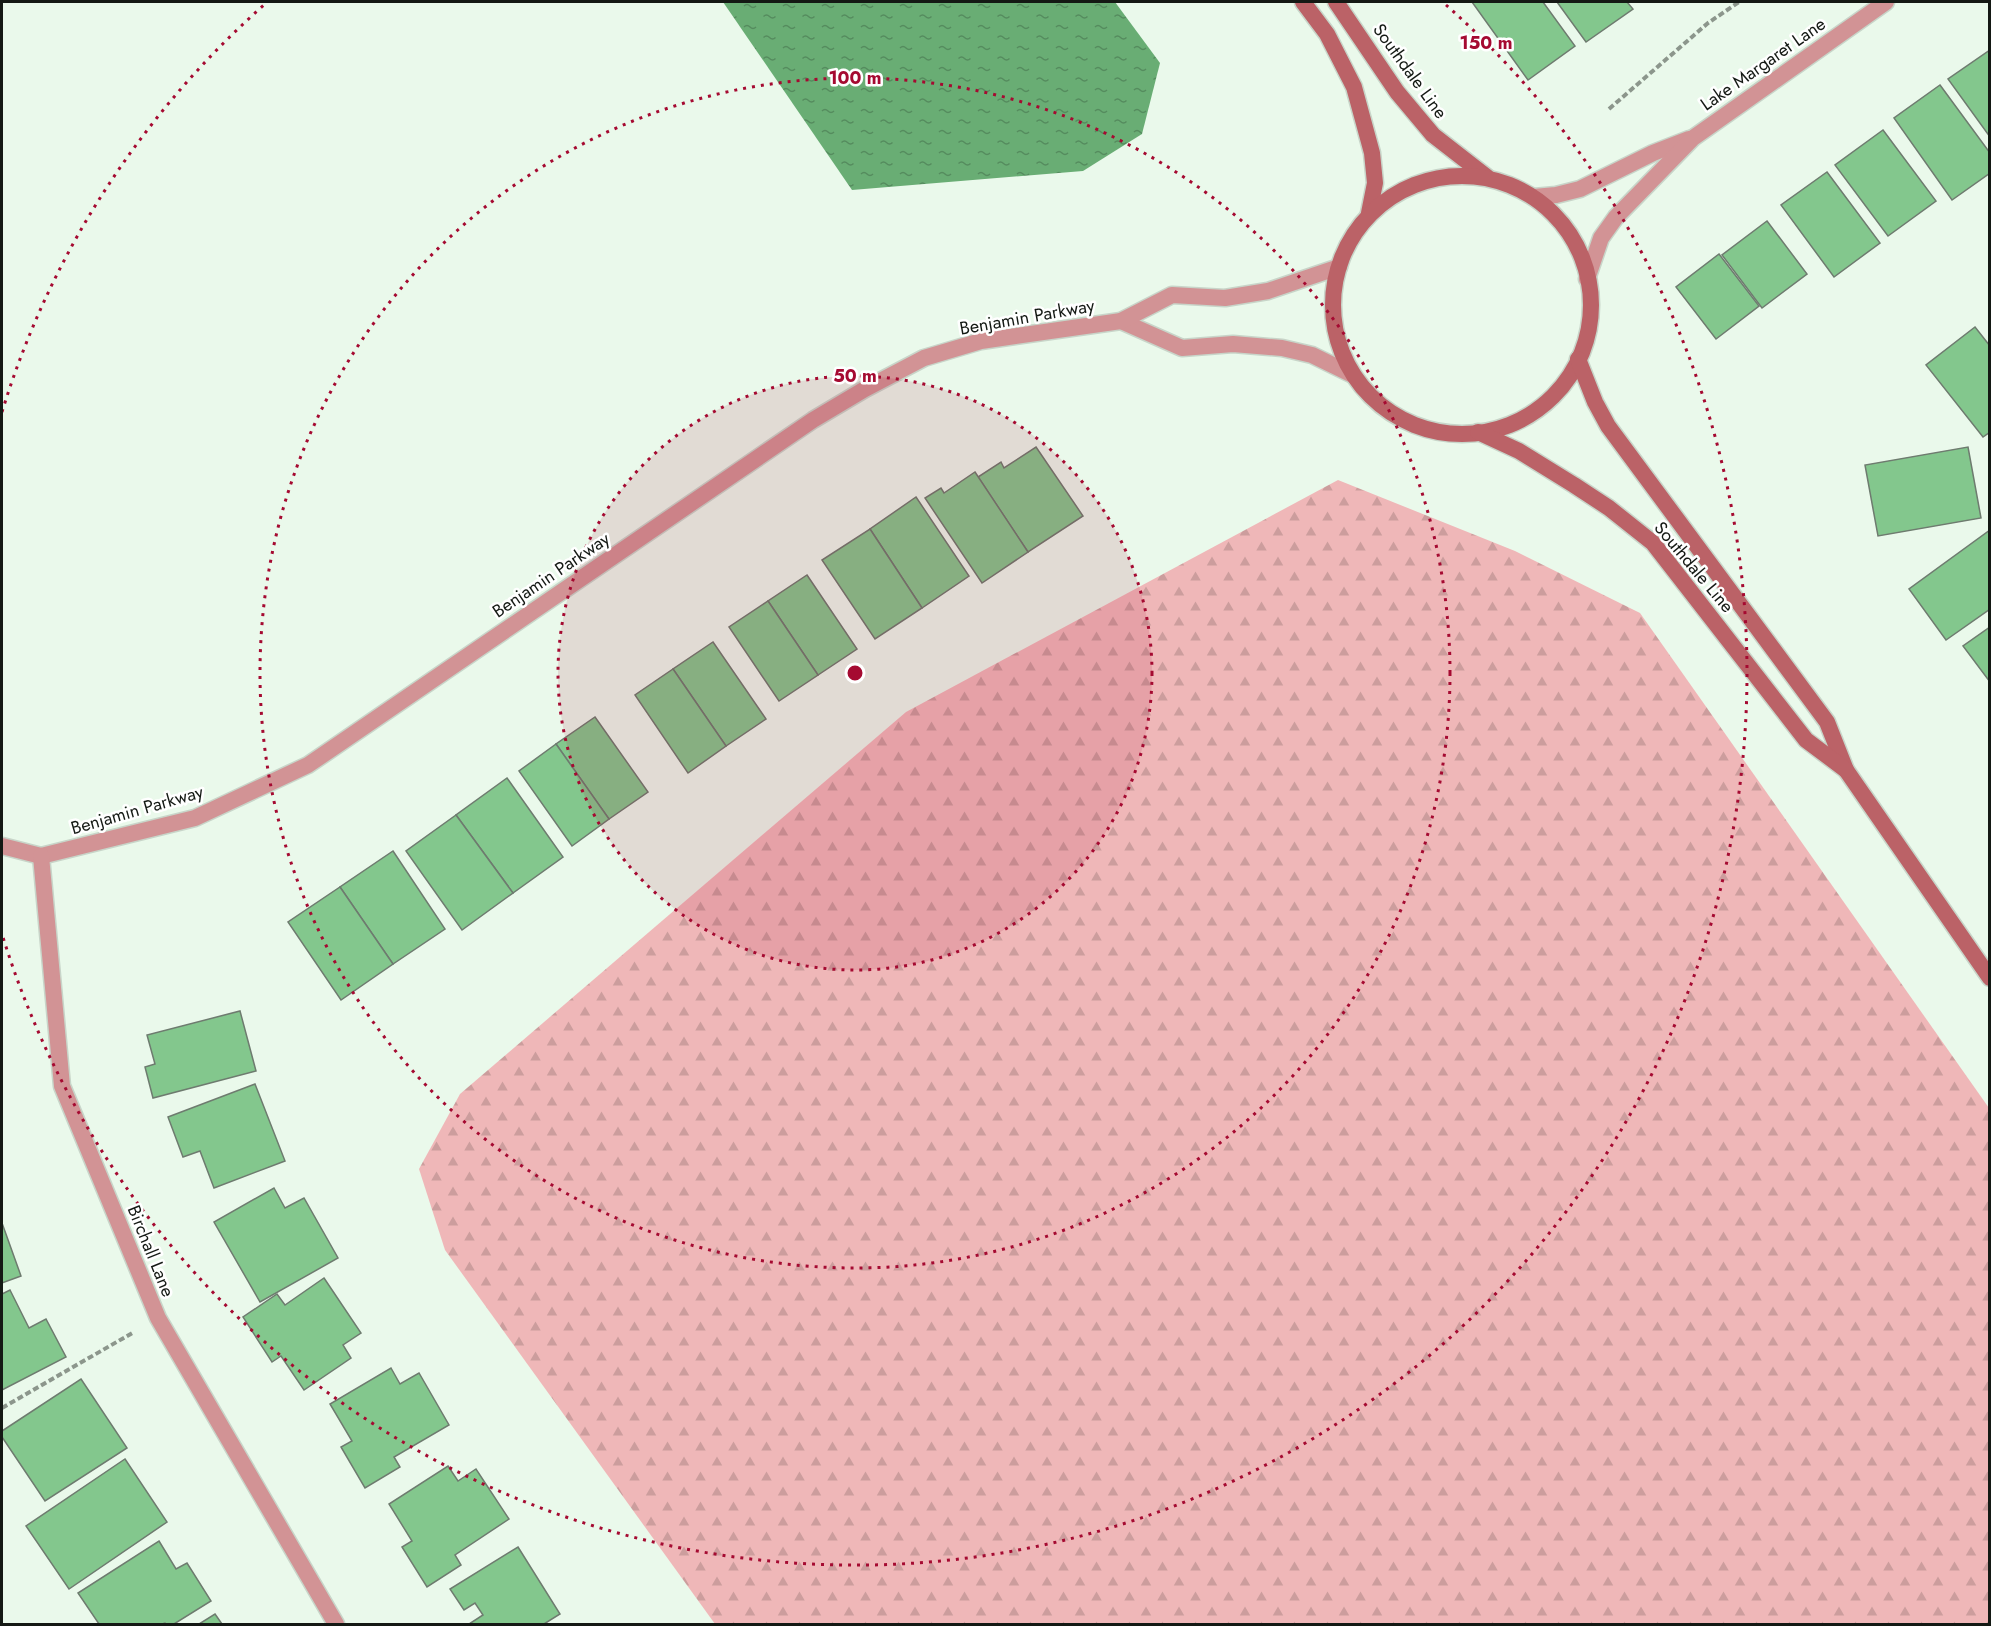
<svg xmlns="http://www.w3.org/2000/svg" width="1991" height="1626" viewBox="0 0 1991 1626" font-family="Jost,sans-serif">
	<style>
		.forest { fill: url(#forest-firs) }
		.water { fill: url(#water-ripples) }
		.building { fill: #83c78d; stroke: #6e7b6f; stroke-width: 1.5 }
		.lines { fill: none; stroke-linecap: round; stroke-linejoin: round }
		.minor-casing { stroke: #c8d5c9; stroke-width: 19 }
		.secondary-casing { stroke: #c8d5c9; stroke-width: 19 }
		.path { stroke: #8c968c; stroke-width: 4; stroke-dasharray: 6 3; stroke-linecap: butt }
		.minor { stroke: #d29395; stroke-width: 16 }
		.secondary { stroke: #bb6267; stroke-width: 16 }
		.ring { fill: none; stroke: #a50a31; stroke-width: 3; stroke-dasharray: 3 6 }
		.labels { text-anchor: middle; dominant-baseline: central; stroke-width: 5; stroke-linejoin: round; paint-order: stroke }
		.street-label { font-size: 18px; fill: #141914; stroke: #fff }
		.centre { fill: #a50a31; stroke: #fff; stroke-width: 3 }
		.ring-label { font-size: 18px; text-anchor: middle; font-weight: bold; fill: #a50a31; stroke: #fff; stroke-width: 5; stroke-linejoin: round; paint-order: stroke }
	</style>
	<defs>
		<pattern id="forest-firs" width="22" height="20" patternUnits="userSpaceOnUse" patternTransform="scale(1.5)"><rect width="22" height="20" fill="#efb7b8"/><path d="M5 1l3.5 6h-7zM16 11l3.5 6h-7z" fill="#cc9d9d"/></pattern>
		<pattern id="water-ripples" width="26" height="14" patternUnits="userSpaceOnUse" patternTransform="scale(1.5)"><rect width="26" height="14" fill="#69ad74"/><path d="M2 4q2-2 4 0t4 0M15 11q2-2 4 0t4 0" fill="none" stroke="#558c5e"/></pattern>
	</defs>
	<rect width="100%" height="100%" fill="#eaf9eb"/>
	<path class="forest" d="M1338,480l177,71 125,62 349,495v516h-1274l-270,-374 -26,-81 41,-75 446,-382z"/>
	<path class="water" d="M723,2h392l45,61 -18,71 -59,37 -231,19z"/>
	<g class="building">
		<path d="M1472,2h71l32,44 -47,34z"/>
		<path d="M1557,2h70l6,7 -47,33z"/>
		<path d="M1990,50v87l-42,-58z"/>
		<path d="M1940,85l50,68v20l-38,27 -58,-82z"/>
		<path d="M1883,130l53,71 -48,35 -53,-71z"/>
		<path d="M1827,172l53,71 -46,34 -53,-72z"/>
		<path d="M1767,221l40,53 -45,34 -40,-53z"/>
		<path d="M1719,254l40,52 -43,33 -40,-52z"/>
		<path d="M1975,327l15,19v86l-7,5 -57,-72z"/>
		<path d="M1036,447l47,69 -55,36 -50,-75 23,-15 3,6z"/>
		<path d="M1968,447l13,71 -103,18 -13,-71z"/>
		<path d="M975,472l53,80 -46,31 -57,-85 16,-10 3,5z"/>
		<path d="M916,497l53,79 -47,32 -52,-79z"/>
		<path d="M870,529l52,79 -47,31 -53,-79z"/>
		<path d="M1990,530v79l-44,31 -37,-51z"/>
		<path d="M807,575l50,74 -39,26 -50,-74z"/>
		<path d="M768,601l50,74 -39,26 -50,-74z"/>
		<path d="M1990,627v55l-27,-36z"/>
		<path d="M713,642l53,77 -40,27 -53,-77z"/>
		<path d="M673,669l53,77 -38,27 -53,-78z"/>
		<path d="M595,717l53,75 -39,27 -53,-75z"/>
		<path d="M556,744l53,75 -37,27 -53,-75z"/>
		<path d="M507,778l56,79 -50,36 -57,-78z"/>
		<path d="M456,815l57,78 -51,37 -56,-79z"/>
		<path d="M393,851l52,78 -52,35 -53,-77z"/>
		<path d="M340,887l53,77 -52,36 -53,-78z"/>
		<path d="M240,1011l16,60 -103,27 -8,-31 10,-3 -8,-29z"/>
		<path d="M255,1084l30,77 -71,27 -14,-37 -17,6 -15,-40z"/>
		<path d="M274,1188l11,20 19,-10 34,60 -78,44 -46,-80z"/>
		<path d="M2,1223l19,53 -19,7z"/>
		<path d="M324,1278l37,55 -18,12 8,13 -47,32 -23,-34 -9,6 -29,-45 34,-23 8,11z"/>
		<path d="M10,1290l19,38 17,-9 20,38 -64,33v-96z"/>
		<path d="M391,1368l9,16 19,-11 30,52 -55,32 6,10 -35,21 -24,-41 11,-6 -22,-37z"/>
		<path d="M81,1379l46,69 -82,53 -43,-64v-6z"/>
		<path d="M125,1459l42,63 -98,67 -43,-63z"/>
		<path d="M448,1466l10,15 18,-12 33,50 -54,36 6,10 -34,22 -25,-40 10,-6 -23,-37z"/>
		<path d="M159,1541l17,28 11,-6 24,38 -37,23h-8l-1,-1 -3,1h-63l-21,-31z"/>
		<path d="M518,1547l42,67 -16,10h-75l14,-9 -8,-12 -11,7 -14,-21z"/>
		<path d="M215,1614l7,10h-23z"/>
	</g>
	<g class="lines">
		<defs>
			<g id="minor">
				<path d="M1534,197l22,-2 24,-6 73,-36 36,-14"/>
				<path d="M1587,279l14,-41 15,-21 77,-79 193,-136"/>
				<path d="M1121,321l61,27 51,-4 49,4 30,7 41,20"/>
				<path d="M2,846l39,10 154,-38 113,-53 505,-345 52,-31 59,-31 57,-17 140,-20 51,-26 53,3 43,-7 71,-24"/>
				<path d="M41,856l21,230 96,232 178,306"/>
			</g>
			<g id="secondary">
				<path d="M1303,2l24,32 27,53 18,66 3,30 -6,30"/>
				<path d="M1336,2l61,90 36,43 54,42"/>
				<circle cx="1462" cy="305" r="129"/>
				<path d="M1578,359l17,43 13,24 219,296 19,48 144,208"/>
				<path d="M1478,432l41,19 55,34 35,23 44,35 153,197 40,30"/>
			</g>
		</defs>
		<use href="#minor" class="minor-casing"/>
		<use href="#secondary" class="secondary-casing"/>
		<g class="path">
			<path d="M1609,109l99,-86 31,-21"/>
			<path d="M2,1408l132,-76"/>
		</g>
		<use href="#minor" class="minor"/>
		<use href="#secondary" class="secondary"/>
	</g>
	<circle cx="855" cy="673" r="297" fill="#a50a31" fill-opacity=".12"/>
	<g class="ring">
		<circle cx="855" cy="673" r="297"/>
		<circle cx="855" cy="673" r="595"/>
		<path d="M2 412A892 892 0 0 1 264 5M1446 5A892 892 0 1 1 2 934"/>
	</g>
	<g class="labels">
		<g class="street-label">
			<text transform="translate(1763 64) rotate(-35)">Lake Margaret Lane</text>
			<text transform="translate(1410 71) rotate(54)">Southdale Line</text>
			<text transform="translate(1027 317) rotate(-10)">Benjamin Parkway</text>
			<text transform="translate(1694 567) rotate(50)">Southdale Line</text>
			<text transform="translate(551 575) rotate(-34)">Benjamin Parkway</text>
			<text transform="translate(137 810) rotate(-16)">Benjamin Parkway</text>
			<text transform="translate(151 1251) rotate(68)">Birchall Lane</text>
		</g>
	</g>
	<circle cx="855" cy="673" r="9" class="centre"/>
	<g class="ring-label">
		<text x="1486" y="49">150 m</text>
		<text x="855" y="84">100 m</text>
		<text x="855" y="382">50 m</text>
	</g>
	<rect width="1991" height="1626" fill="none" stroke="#141914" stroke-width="6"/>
</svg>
